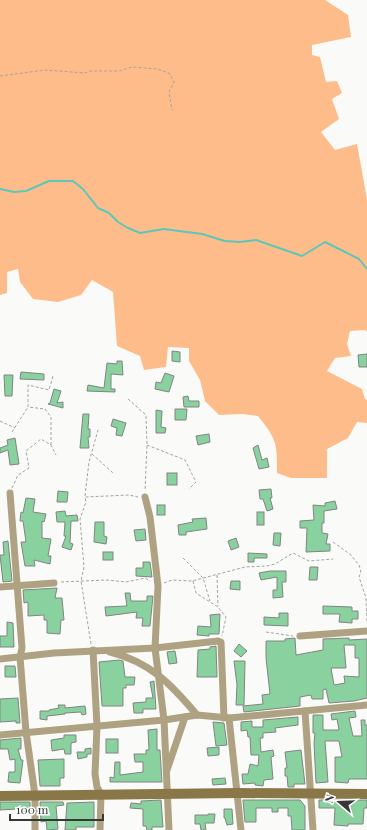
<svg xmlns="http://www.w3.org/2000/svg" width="367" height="830" viewBox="0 0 367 830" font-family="'Playfair Display',serif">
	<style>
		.green { fill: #febc8a }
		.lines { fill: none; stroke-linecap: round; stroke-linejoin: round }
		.stream { stroke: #5bc7b9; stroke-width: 2 }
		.building { fill: #89d19e; stroke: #818482; fill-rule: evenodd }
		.path { stroke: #a4a4a2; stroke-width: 1; stroke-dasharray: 3 2; stroke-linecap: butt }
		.street { stroke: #aea282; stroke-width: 7 }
		.secondary { stroke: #897747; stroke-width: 10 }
	</style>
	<rect width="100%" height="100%" fill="#fafbf8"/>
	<path class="green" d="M0,0h325l23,15 3,22 -39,8v10l8,2 6,25 11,-1 5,12 -10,6 7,20 -18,13 14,18 22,-6 10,55v133l-2,-2 -15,1 -3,13 4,12 -16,2 -8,13 35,18 3,10 2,1v23l-10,-1 -9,16 -21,11v29h-36l-14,-5c0,-30 0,-33 -19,-57l-15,-2 -24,1 -14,-14 -5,-21 -11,-19v-13l-21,-1 -2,20 -22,3 -4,-14 -23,-10 -4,-54 -21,-12 -11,15 -23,7 -25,-3 -13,-17 -2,-13 -11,3v21l-7,2z"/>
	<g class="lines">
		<path class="stream" d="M0,189l14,3 12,-1 23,-10h24l10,8 15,19 11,5 9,9 10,6 12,5 24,-4 38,5 23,7 15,1 16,-2 46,16 23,-14 34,17 8,10"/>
	</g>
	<g class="building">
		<path d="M172,351l8,1v10l-8,-1z"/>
		<path d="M367,354v13h-8l-1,-12z"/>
		<path d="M117,361h5l1,14 -12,-1v15h4v3l-28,-1 1,-6 16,3 3,-25 10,1z"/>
		<path d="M21,372l23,2v6l-24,-1z"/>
		<path d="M165,373l9,3 -5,16 -14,-3 1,-7 5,1z"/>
		<path d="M4,375h9l-1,21h-7z"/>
		<path d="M54,389l7,2 -4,12 6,-1v6l-15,-4 2,-1z"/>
		<path d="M188,396l1,5h10v6h-15l-1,-10z"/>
		<path d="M175,409h12l-1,11h-11z"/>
		<path d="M156,410l6,1 -1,16 5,1 -1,5h-9z"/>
		<path d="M83,414h6l-1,15h2v8h-2l1,11h-9z"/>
		<path d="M113,419l13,4 -4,13 -6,-1 1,-7 -6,-2z"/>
		<path d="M209,434l1,8 -12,3 -2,-9z"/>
		<path d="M15,438l4,26 -9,1 -2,-15 -8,3v-5l8,-3 -1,-5z"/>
		<path d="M258,445l4,15 5,-2 2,9 -10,2 -6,-21z"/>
		<rect x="167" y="473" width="10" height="12"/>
		<path d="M271,489l1,9h-2l3,11 -6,2 -4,-12h-3l-1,-9z"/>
		<path d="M58,491l10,1 -1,10h-10z"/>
		<path d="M26,498l9,1 -2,13 13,2 -2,8 -2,-1v17l9,1 -3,17h3l-1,8 -16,-4 1,6h-10l-4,-24h5l-3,-21h-3l1,-9 2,1z"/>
		<path d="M335,501l2,8 -13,2v12h-2v10l6,1 -2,10h4v7l-24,1 1,-24h-7v-7l14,-1 -1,-15 12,1v-3z"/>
		<rect x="157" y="505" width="8" height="10"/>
		<path d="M65,511l1,5 11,-1 1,6h-7l-1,22 3,1 -2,6 -9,-3 4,-11h-2l1,-14h-8l-1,-10z"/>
		<rect x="257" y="512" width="7" height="13"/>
		<path d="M206,518l1,11 -21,3v3h-7l-1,-10 15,-3 -1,-3z"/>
		<path d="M95,522h9v14l3,1 -1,7 -12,-2z"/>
		<path d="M145,529l1,11 -10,1 -2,-11z"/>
		<path d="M274,533h7l-1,13 -7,-1z"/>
		<path d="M236,538l3,9 -8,3 -3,-9z"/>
		<path d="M8,541l4,40 -9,1 -3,-27h4l-1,-13z"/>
		<rect x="103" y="552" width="10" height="8"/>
		<path d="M248,553l19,1v4h-13v4h-6z"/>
		<path d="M143,562h7l2,15 -16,-1v-8h7z"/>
		<path d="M310,567h8l-1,13h-8z"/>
		<path d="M270,571h16v11h-4l1,15 -10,1v-8h4v-13l-16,3 -2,-7z"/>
		<path d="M231,581h9v9l-10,-1z"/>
		<path d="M57,588l-2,10h7l2,22h-3l-1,14 -13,-1v-13h-3v-5l-16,1v-14l-4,1 -1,-13z"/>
		<path d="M125,593h5l1,8h16v-5h6l-3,30h-8l1,-8h-7l1,-6 -31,4 -1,-9 22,-1z"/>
		<path d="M323,606l29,1v4h6v8h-6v4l-13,-1 1,-8h-17z"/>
		<path d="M279,613h9v13l-24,-1v-8l15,1z"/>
		<path d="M220,614l-1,20h-10v2l-12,-1 1,-9 13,1 -1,-12z"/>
		<path d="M7,622l6,1 1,24h-14v-11h7z"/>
		<path d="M295,638l1,17 27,-5v-11l26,-1v2l18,-1v59l-13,3 -25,2 -3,-14 -3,1v9h-11l-1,-4 -11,2v9l-56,6 -1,-6 20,-2 -1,-9 8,-1 -4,-36v-17h19v-2zM344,645h11v13h4v19l-15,-1 1,7 -11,2 -3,-17h15z"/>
		<path d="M239,644l8,7 -6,6 -7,-6z"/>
		<path d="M216,646l1,31h-20l1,-27 12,-1v-2z"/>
		<path d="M175,651l2,12 -8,1 -2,-12z"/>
		<path d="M119,660l4,1 2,16h10l-1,8h-8v3h-3v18h-21l-3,-44z"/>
		<path d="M234,661h11l-1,44h-8l1,-20z"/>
		<path d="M5,666h10l1,11h-11z"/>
		<path d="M154,681l2,28h-13v4h-9l-1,-10 13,-1v-4h7l-3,-16z"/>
		<path d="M18,698l2,25h-4v-2l-16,1v-23z"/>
		<path d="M58,705h7v3l20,-2 1,8 -4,1 -1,-3 -16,1v1l-18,2v4l-7,-1v-8h9v-1l10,-2z"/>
		<path d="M355,711l1,6 -7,1 4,18h9l-1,-16h4v5h2v54h-18l-1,4 -13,-1v-25h7l-3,-16h-14l3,41 -12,1 -2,-40 1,-10h-2v-18h10v15h16l-2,-11 -5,1 -1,-6z"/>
		<path d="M298,717v8l-23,3 1,4 -13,1v5h-3l1,14 12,-2 1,6 -3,1 2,22 -9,1 -1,6 -8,-1v-2l-12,1 -1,-10h6l2,-10 8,2 1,-11h-8l-1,-18h-2l-1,-7 -6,1v-9l11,-1v6h11v-7z"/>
		<path d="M213,722l11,1 3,22 -11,1z"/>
		<path d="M157,729v21h3l2,32h-52v-5l4,1 1,-16h5v13l23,-3v-10h-8l-1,-8h12v-4h3l-1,-20z"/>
		<path d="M64,735h12v7l-5,1v11h-6l-1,-5 -12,2 -1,-11 13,-2z"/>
		<path d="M21,738v11h-3l3,11h2l-3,23 -12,-1 1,-10h6v-13l-5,1 -2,-11h-8v-9z"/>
		<rect x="106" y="739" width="12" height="14"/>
		<path d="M219,747v8l-11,1 -1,-8z"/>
		<path d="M91,748v6h-4v3l-9,2 -1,-7h8v-3z"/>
		<path d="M301,750l4,34h-11v3h-6l-1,-11h-2v-8h2l-2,-16z"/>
		<path d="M64,759v19h-4v8h-20l-2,-26z"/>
		<path d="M225,778l1,6 -13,1 -1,-6z"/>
		<path d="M161,800l2,27h-11v3h-5l-1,-4h-3v-17l-13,-1 1,-5 10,1v-3z"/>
		<path d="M243,800h57l5,6v24h-13l-1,-14h-3v-8h-10v4h-6v-4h-16v14h-11z"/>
		<path d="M319,800h48v8h-3l-1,16h-15v2l-14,-1 1,-17h-16z"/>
		<path d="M0,802h30v9l-12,1v-3l-18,1z"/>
		<path d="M40,802h23l1,3 -8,1 2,23 -11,1 -1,-9 -5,1z"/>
		<path d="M94,802v25h-18v3h-11l2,-27z"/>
		<path d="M224,809h8l1,15 -6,1 -2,-7h-1z"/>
		<path d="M208,814h7l-1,9h-9l1,7h-5l-1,-6h-5v-9h13z"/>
	</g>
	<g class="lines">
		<g class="path">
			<path d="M0,76l45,-6 40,3 5,-2h29l13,-4 25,2 12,4 5,9 -5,10 3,18"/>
			<path d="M128,399l18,16 1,30 -2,46"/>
			<path d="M0,421l15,7"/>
			<path d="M12,432l16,-25"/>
			<path d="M51,445v-28l-6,-8 -17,-2v-22l21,5 4,-14"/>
			<path d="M147,445l38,15 11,22 -7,7"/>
			<path d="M92,454l21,19"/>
			<path d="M12,488l6,-13 11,-7 -3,-17 15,-12 10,6 5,10"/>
			<path d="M85,496l4,-34 9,-32"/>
			<path d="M333,542l18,13 8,10 2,7 -2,5 7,21 1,25"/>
			<path d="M183,558l20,20 7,23"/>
			<path d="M217,575l1,31"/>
			<path d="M193,581l3,12 22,14 8,10 -4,19"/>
			<path d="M61,582l46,-2 19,2 19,-4 5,3"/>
			<path d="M164,583l8,-3 20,1 53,-14 22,-1 8,-2 18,-11 16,8 24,-2"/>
			<path d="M266,632l27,4"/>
			<path d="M91,644l-10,-63 3,-14 -4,-48 6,-17 -1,-5 44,-2 9,2"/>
		</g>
		<g class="street">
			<path d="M10,493l12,155 -2,9 6,75 9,63v35"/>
			<path d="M145,497l5,20 8,69 -3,62 9,72 5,110"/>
			<path d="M0,587l54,-4"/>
			<path d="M300,636l67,-5"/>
			<path d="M93,650l4,76 -2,48 2,13 4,7 -1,36"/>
			<path d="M110,652c40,10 61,32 87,63"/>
			<path d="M0,659l54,-6 101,-5 63,-7 3,1 3,76"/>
			<path d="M305,711l8,119"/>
			<path d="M229,718l12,112"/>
			<path d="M0,735l164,-15 33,-5 32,3 138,-13"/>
			<path d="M167,770l18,-53"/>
		</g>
		<path class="secondary" d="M0,796l238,-3 129,1"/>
	</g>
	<g transform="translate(339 802) rotate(289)" stroke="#ffffff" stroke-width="3" paint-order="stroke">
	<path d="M0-3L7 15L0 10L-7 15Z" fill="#373736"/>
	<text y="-6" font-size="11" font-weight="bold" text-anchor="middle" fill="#373736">N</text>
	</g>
	<path d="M10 814v6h93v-6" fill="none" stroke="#373736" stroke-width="2"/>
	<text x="16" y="814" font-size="12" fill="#373736" stroke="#ffffff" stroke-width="3" paint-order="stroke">100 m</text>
</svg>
